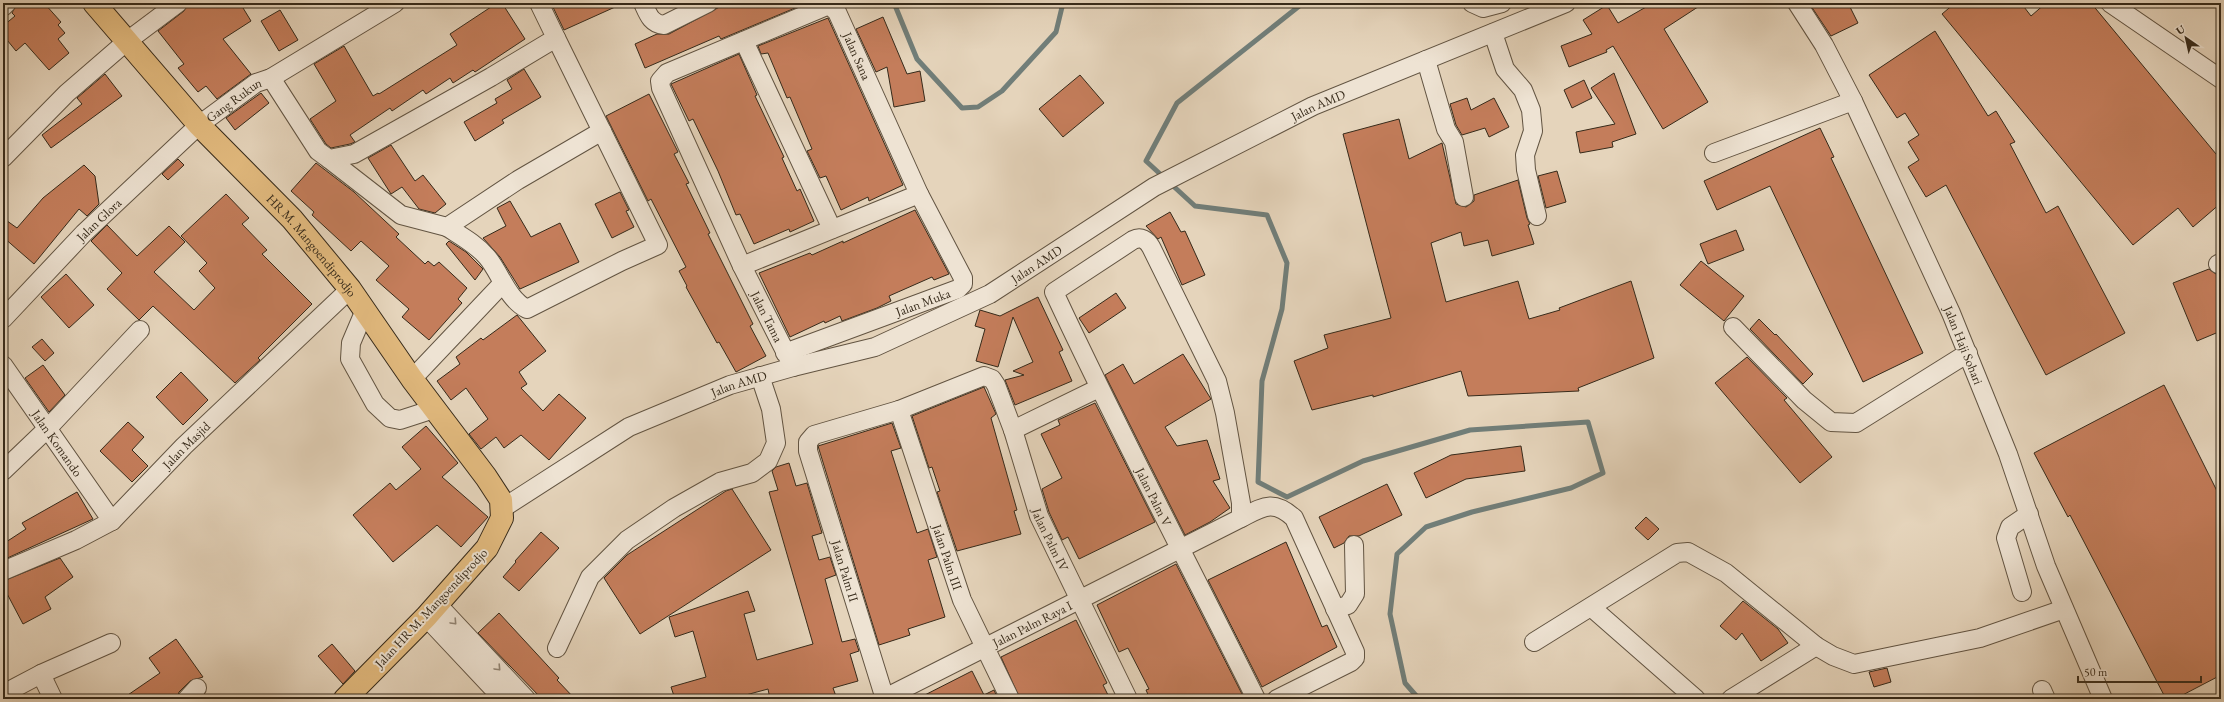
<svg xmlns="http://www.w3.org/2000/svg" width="2224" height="702" viewBox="0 0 2224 702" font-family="'EB Garamond',serif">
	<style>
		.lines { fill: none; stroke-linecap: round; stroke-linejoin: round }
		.stream { stroke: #717e79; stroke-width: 5 }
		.building { fill: #c47d5b; stroke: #362a1a }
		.minor-casing { stroke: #625442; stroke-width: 20 }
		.major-casing { stroke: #362a1a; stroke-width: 24 }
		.minor { stroke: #eee3d3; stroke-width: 18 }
		.major { stroke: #e2ba7e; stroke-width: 22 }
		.oneway { stroke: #928676 }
		.labels { text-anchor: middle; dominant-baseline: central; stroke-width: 4; stroke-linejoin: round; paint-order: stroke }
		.street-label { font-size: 13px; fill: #362a1a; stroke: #eee3d3 }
	</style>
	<rect width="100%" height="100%" fill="#e5d4bb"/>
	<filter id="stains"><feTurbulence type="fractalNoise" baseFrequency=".005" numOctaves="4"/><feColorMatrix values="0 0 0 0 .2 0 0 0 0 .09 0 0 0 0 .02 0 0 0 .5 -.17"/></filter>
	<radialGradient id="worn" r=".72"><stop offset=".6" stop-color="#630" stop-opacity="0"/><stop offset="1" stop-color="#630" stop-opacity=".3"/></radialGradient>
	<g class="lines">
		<g class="stream">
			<path d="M894,3l23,56 45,49 16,-1 24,-16 54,-59 7,-29"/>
			<path d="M1303,3l-126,100 -31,58 49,45 72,9 20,48 -5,46 -20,72 -4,101 29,15 76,-36 107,-31 118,-8 15,51 -32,15 -99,24 -46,15 -29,27 -7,60 15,69 14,16"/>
		</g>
	</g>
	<g class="building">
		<path d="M17,3h27l17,19 -3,3 7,8 -7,6 11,14 -20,17 -24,-27 -9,8 -13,-16v-9l12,-10 -3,-3z"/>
		<path d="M188,3h52l11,18 -28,18 28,35 -34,25 -11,-13 -8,6 -20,-24 6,-4 -26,-33 26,-20z"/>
		<path d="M497,3h5l23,36 -50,33 -2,-2 -20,13 -3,-5 -24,16 -3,-4 -31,21 -2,-3 -40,27 5,7 -5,2 -19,4 -5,-4 -16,-25 26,-18 -22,-37 30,-18 29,50 5,-3 1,1 78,-49 -7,-11z"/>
		<path d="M551,3h73l-60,27z"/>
		<path d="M727,3h80l-86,36 -2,-3 -74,32 -10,-24 22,-10h12z"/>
		<path d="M1653,3h51l-40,26 44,73 -45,27 -50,-83 -7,4 1,2 -38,15 -8,-21 31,-12 -9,-14 24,-15 11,18z"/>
		<path d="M1809,3h39l10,20 -27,13z"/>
		<path d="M1955,3h66l10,13 15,-13h45l130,157v43l-28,24 -15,-19 -45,37 -191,-231z"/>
		<path d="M280,10l18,30 -19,11 -18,-30z"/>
		<path d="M883,17l24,57 13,-3 5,30 -31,6 -7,-40 -11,5 -20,-43z"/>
		<path d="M828,18l75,167 -34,16 -1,-4 -27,13 -15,-34 -6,2 -13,-27 5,-2 -22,-52 -3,1 -19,-45 -7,1 -3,-8z"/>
		<path d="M1935,31l53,85 8,-5 19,31 -5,2 36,69 12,-7 67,127 -79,42 -100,-190 -20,12 -18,-30 11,-7 -11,-18 11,-7 -14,-22 -8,5 -28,-43z"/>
		<path d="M739,54l18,41 -2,1 29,61 -2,1 15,33 3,-2 14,32 -24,11 -1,-3 -35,15 -14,-30 -4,1 -18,-44 -25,-52 -4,2 -18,-37z"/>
		<path d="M524,69l17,28 -39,23 2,3 -29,18 -11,-19 33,-19 -2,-4 17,-10 -5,-9z"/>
		<path d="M1614,73l22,61 -24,8 1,5 -33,6 -4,-21 39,-8 -24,-36z"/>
		<path d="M105,74l17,22 -71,52 -9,-13 40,-31 -5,-6z"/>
		<path d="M1080,75l24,28 -41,34 -24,-28z"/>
		<path d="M1584,80l8,18 -20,10 -8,-18z"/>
		<path d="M261,93l8,10 -34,27 -9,-12z"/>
		<path d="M649,94l29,58 -4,2 15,29 -3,1 24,49 -2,1 45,90 -3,2 16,30 -30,16 -17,-30 -2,1 -31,-56 1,-1 -8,-15 7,-4 -35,-68 -3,2 -42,-85z"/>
		<path d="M1467,98l4,12 23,-12 15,29 -20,10 -4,-9 -23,7 -6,-10 -6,-21z"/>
		<path d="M1399,119l10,40 33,-16 14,61 10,3 8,-6v-6l44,-15 9,38 3,6 -2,1 6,19 -42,12 -4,-16 -24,6 -3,-14 -30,11 15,59 72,-21 11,38 31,-9 -1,-2 72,-27 23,77 -76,30 1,3 -111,5 -7,-25 -88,26v-2l-61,15 -18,-49 34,-13 -4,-13 67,-17 -48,-184z"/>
		<path d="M1820,128l14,29 -3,1 92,195 -60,29 -93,-196 -53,24 -13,-29z"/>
		<path d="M391,145l24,36 8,-6 23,29 -11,9 -16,-4 -17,-22 -11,7 -23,-36z"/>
		<path d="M178,159l6,6 -16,15 -6,-6z"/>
		<path d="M316,163l38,29 45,42 -3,3 29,27 3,-3 6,5 5,-4 28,26 -9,11 4,4 -33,37 -27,-23 7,-8 -33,-29 13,-14 -28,-25 -10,10 -39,-36 2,-3 -23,-21z"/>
		<path d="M84,165l11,11 4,28 -12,12 -8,-7 -45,55 -31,-27v-19l14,10 26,-30z"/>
		<path d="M1557,171l9,31 -20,6 -8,-32z"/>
		<path d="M620,192l9,18 -3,1 8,16 -22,11 -17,-34z"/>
		<path d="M226,194l23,24 -7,6 25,26 -5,4 50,50 -54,54 2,2 -25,23 -82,-77 -14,14 -32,-31 15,-16 -31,-32 16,-16 30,31 32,-30 16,16 -31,30 40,38 21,-22 -16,-17 8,-8 -26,-27z"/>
		<path d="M510,201l21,36 29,-14 19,39 -59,27 -20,-32 -17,-19 23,-12 -9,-18z"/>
		<path d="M915,210l34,64 -15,6 -2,-3 -43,19 2,5 -14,7 -35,13 -2,-5 -15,7 -1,-2 -34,16 -31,-64 51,-20 2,2 31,-14v2z"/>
		<path d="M1170,212l11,20 4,-1 20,44 -23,10 -21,-48 -3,2 -12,-13z"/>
		<path d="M1736,230l8,20 -36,14 -8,-20z"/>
		<path d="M449,241l17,11 17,17 -8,11 -29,-36z"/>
		<path d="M1701,261l43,35 -20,25 -44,-36z"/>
		<path d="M2209,269l7,5h5v57l-24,10 -24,-58z"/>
		<path d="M66,274l28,31 -25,23 -28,-31z"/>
		<path d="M1116,293l10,15 -37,25 -10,-15z"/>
		<path d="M1038,297l25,53 -4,2 13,29 -57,24 -10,-25 19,-5 -11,-4 20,-9 -20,-45 -15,50 -22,-6 9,-32 -10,-3 5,-16 20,6z"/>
		<path d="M517,315l29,36 -27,21 8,12 -6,4 22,23 16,-17 27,24 -37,42 -28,-25 -17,13 -8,-11 -15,12 -12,-15 19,-15 -22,-31 -15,12 -14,-19 23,-17 -4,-7 25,-19 2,2z"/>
		<path d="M1759,319l16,16 1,-1 37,40 -10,10 -53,-55z"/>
		<path d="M42,339l12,14 -9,8 -13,-14z"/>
		<path d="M1183,354l28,45 -46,28 12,19 30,-6 13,39 -7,2 17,27 -20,14 -25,13 -80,-160 18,-11 11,20z"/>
		<path d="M1747,357l40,41 -3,2 48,57 -32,26 -85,-100z"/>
		<path d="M43,365l22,30 -16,17 -24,-34z"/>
		<path d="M181,372l27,28 -25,25 -27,-28z"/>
		<path d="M2164,385l57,114v176l-46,24h-9l-96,-184 -2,2 -34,-64z"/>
		<path d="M984,387l12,27 -5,4 26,92 -3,1 7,23 -64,17 -20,-59 3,-1 -8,-24 -3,1 -17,-52z"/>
		<path d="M1095,403l60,119 -76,37 -11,-22 -6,3 -13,-28 -7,-23 20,-11 -21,-44 19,-9 -2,-5z"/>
		<path d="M128,422l16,15 -12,13 16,16 -16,16 -32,-31z"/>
		<path d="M892,423l9,25 -10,3 26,82 11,-4 9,28 -9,3 17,57 -37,12 2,6 -31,10 -61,-199z"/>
		<path d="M426,426l32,37 -16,14 46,40 -27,30 -24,-22 -44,37 -40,-47 37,-32 6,7 25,-21 -19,-22z"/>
		<path d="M1521,446l4,25 -59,8 -40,19 -12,-25 37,-18z"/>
		<path d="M789,463l7,23 11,-3 15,50 -10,3 7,24 11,-3 6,18 -11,4 17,63 13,-3 4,12 -9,3 8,27 -25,7 4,11h-67l-2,-10 -37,10h-56l-4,-12 35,-10 -13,-46 -18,6 -6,-20 79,-26 7,20 -11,3 13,46 56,-16 -44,-152 9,-2 -6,-19 4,-4z"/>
		<path d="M1387,484l15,31 -43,21h-10l-5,7 -10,5 -15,-31z"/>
		<path d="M732,489l39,61 -131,84 -36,-56 23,-23 99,-64z"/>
		<path d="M77,492l16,27 -90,41v-16l23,-15 -4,-6z"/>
		<path d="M1646,517l13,12 -11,11 -13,-12z"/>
		<path d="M541,532l18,16 -40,43 -16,-14 13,-15 -1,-1z"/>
		<path d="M1286,542l36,85 5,-2 10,22 -75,40 -54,-107z"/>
		<path d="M60,558l13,19 -28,20 6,12 -28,15 -20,-38v-5z"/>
		<path d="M1176,564l67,132 -7,3h-86l-4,-9 3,-1 -21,-41 -9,4 -22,-47z"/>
		<path d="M1743,601l35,28 10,14 -27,18 -19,-28 -6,7 -16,-14z"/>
		<path d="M499,613l60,65 -2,2 18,19h-33l-64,-66z"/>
		<path d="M1076,620l31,63 -4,2 7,14h-90l-19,-42z"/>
		<path d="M176,639l27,38 -13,4 -11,11 -2,7h-55l38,-26 -11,-15z"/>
		<path d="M332,644l23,27 -12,13 -25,-28z"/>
		<path d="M1887,668l4,14 -17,5 -5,-15z"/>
		<path d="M972,671l12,24 10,-5 4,9h-81z"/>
	</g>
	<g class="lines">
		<defs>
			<g id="minor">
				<path d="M643,3c5,11 8,21 21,22l44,-22"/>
				<path d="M1472,3l11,5 19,-5"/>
				<path id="s1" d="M1797,3l27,42 29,56 98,212 57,141 38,112 57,133"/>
				<path d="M2110,3l111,76"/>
				<path d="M3,7l4,-4"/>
				<path d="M1493,33l12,36 18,21 8,20 2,21 -8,24 1,15 11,46"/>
				<path d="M744,41l88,188"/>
				<path d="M1426,60l20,69 8,13 10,55"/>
				<path d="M271,78l47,73 11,8 25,-5 137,-77 65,-39 -17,-35"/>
				<path d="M1714,153l139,-52"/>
				<path d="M3,158l64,-65 59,-51 52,-39"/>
				<path d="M329,159l72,56 46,12 71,-47 84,-49"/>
				<path d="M447,227c14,9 29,17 40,30 13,15 20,42 40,52l95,-48 36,-16 -102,-207"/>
				<path d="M2218,264l3,-1"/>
				<path d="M742,266l177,-72"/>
				<path d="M365,310l-14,33 -1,16 25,45 15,14 10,2 34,-11"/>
				<path id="s2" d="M3,319l81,-86 115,-108 57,-42 15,-5 124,-75"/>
				<path d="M1733,327l71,73 27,22 25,1 112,-70"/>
				<path id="s3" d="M785,353l173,-64 5,-5v-6l-44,-84 -82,-182 -8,-7 -162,68 -7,8 1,7 81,178 51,101"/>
				<path id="s4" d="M3,365l109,156"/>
				<path d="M412,379l91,-96"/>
				<path id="s5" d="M899,410l63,190 48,99"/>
				<path d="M1013,430l86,-42"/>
				<path d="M3,471l45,-43 92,-98"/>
				<path id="s6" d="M503,508l126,-81 101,-42 63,-18 82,-20 115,-53 164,-107 159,-81 253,-103"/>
				<path d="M1241,518c22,-11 32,-19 53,0l61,134v6l-4,4 -74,37"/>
				<path id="s7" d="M3,571l73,-31 36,-19 72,-75 166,-157"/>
				<path d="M2022,592l-16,-54 4,-11 19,-13"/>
				<path d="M438,605l88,94"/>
				<path d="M1591,607l105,92"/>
				<path d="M1335,609l13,-4 7,-11 -1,-49"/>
				<path d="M426,617l77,82"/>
				<path d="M1534,642l143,-89 11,-1 38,21 90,73 17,10 21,8 126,-26 84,-29"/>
				<path d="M557,648l33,-71 37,-37 47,-32 46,-26 32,-9 16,-12 8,-18 -5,-34 -11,-33"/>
				<path d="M41,674l12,25"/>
				<path d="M2042,690l4,9"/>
				<path d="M3,694l38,-20 70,-31"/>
				<path d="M187,699l10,-11"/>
				<path id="s8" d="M883,699l358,-181v-15l-16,-90 -8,-32 -66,-134c-4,-7 -10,-11 -18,-7l-79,52c64,138 135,272 202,407"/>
				<path id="s9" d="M885,699l-77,-248v-9l6,-7 85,-25 85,-34 8,3 4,6 17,45 26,86 89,183"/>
				<path d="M1731,699l85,-53"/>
			</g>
			<g id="major">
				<path id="s10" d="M94,3l105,122 93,94 58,70 62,90 74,98 15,23 1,18 -15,30 -61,69 -81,82"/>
			</g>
		</defs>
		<use href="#minor" class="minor-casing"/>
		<use href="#major" class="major-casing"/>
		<use href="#minor" class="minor"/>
		<use href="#major" class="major"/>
	</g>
	<defs><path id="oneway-chevron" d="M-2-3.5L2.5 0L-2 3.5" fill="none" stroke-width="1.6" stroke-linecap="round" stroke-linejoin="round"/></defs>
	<g class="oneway">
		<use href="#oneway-chevron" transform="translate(454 622) rotate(47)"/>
		<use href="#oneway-chevron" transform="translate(498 668) rotate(47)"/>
	</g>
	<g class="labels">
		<g class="street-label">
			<text transform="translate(857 56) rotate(66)">Jalan Sana</text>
			<text stroke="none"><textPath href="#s2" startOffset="319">Gang Rukun</textPath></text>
			<text stroke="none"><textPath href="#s6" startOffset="915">Jalan AMD</textPath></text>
			<text stroke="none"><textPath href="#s2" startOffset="138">Jalan Glora</textPath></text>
			<text stroke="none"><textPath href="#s10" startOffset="326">HR M. Mangoendiprodjo</textPath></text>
			<text stroke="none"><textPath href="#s6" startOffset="591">Jalan AMD</textPath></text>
			<text stroke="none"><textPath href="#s3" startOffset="147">Jalan Muka</textPath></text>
			<text stroke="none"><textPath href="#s3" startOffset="948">Jalan Tama</textPath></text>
			<text stroke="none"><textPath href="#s1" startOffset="381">Jalan Haji Sohari</textPath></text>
			<text stroke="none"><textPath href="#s6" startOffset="268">Jalan AMD</textPath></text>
			<text stroke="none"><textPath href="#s4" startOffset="95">Jalan Komando</textPath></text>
			<text stroke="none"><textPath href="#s7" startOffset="226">Jalan Masjid</textPath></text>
			<text stroke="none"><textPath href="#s8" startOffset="1034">Jalan Palm V</textPath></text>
			<text stroke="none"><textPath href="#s9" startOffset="638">Jalan Palm IV</textPath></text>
			<text stroke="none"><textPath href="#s5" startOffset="155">Jalan Palm III</textPath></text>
			<text transform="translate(845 571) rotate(73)">Jalan Palm II</text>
			<text transform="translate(431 608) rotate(-47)">Jalan HR M. Mangoendiprodjo</text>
			<text stroke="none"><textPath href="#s8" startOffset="167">Jalan Palm Raya I</textPath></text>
		</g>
	</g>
	<rect width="2224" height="702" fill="none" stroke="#e5d4bb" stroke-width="16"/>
	<rect x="4" y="4" width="2216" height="694" fill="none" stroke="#362a1a" stroke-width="2"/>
	<rect x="8" y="8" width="2208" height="686" fill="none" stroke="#362a1a"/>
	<g transform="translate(2186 38) rotate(326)" stroke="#eee3d3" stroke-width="3" paint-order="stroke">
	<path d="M0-3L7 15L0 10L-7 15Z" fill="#362a1a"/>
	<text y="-6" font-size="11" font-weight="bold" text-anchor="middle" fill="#362a1a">U</text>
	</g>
	<path d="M2078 676v6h123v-6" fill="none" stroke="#362a1a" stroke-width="2"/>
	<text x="2084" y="676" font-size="12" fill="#362a1a" stroke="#eee3d3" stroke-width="3" paint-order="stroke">50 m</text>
	<rect width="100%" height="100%" filter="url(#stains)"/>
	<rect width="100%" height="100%" fill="url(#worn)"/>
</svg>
